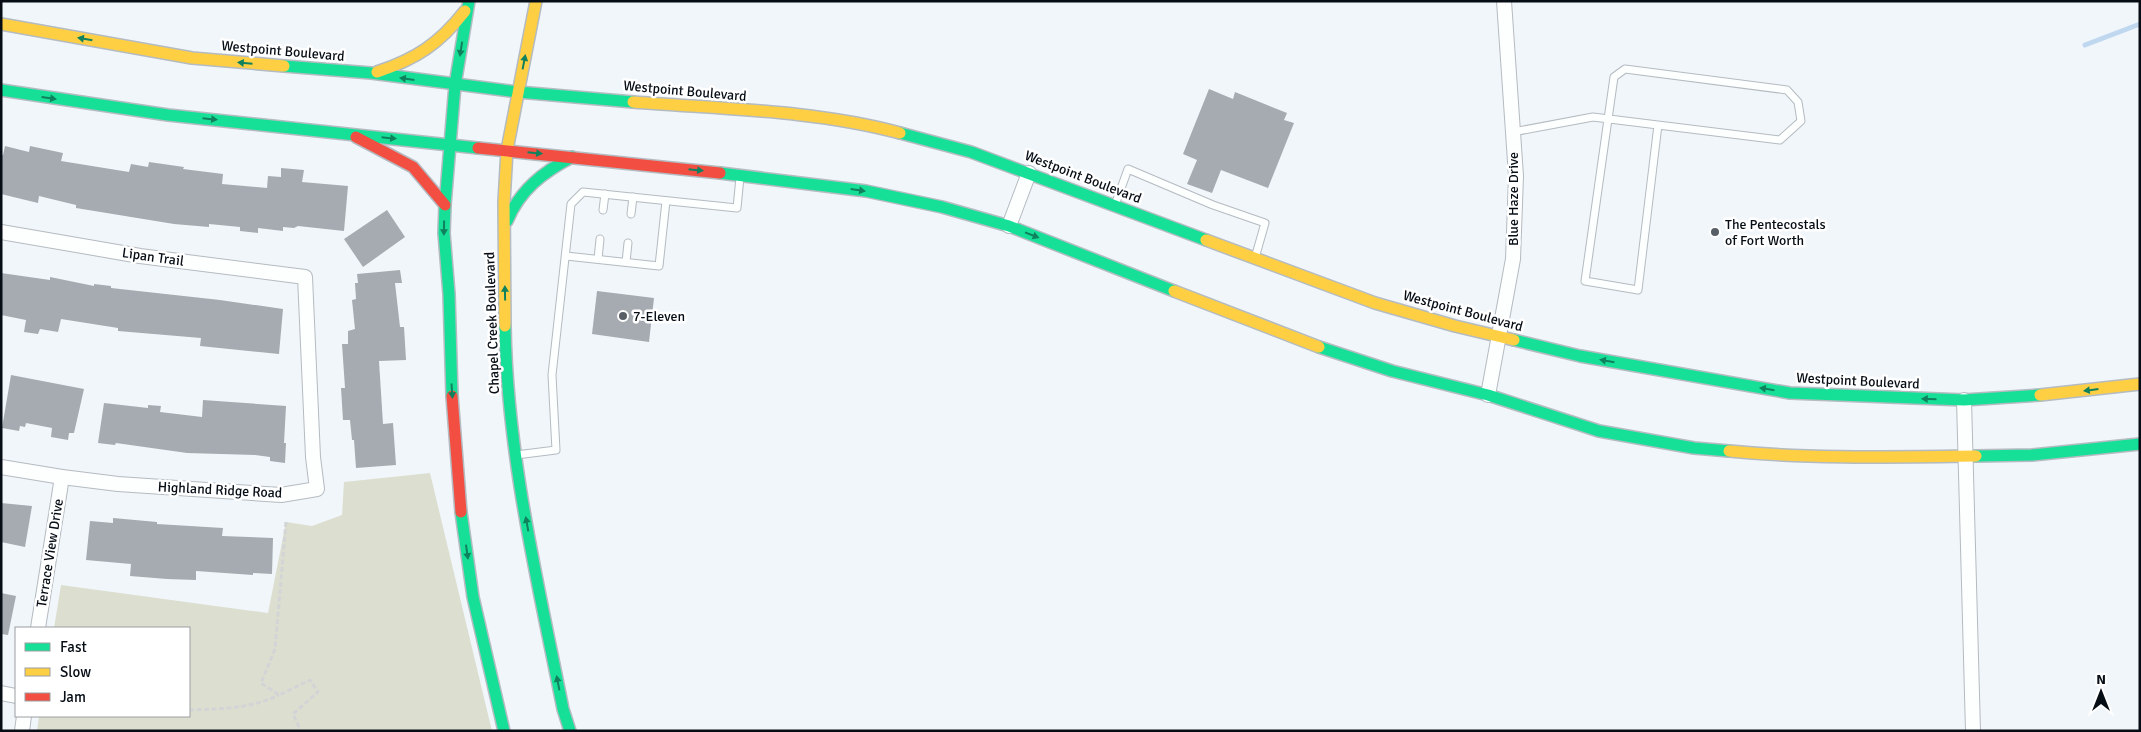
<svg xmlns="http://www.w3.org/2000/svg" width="2141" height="732" viewBox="0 0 2141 732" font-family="Signika,sans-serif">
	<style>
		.green { fill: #dcdfd0 }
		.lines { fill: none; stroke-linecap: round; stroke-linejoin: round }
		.stream { stroke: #bfd8f0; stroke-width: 5 }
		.building { fill: #a5abb1 }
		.lane-casing { stroke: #b4bbc1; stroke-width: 9 }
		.street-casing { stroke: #b4bbc1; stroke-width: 16 }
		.fast-casing { stroke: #b4bbc1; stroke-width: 14 }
		.slow-casing { stroke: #b4bbc1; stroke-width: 14 }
		.jam-casing { stroke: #b4bbc1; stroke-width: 14 }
		.path { stroke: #d2d4d6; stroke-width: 3; stroke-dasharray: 5 2.5; stroke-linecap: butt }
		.lane { stroke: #fdfefe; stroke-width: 7 }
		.street { stroke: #fdfefe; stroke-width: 14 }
		.fast { stroke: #16e098; stroke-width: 11 }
		.slow { stroke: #ffcf43; stroke-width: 11 }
		.jam { stroke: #f24e42; stroke-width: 11 }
		.oneway { fill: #0f815d }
		.poi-dot { fill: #585f66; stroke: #fff; stroke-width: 2 }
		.labels { text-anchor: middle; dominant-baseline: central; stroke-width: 5; stroke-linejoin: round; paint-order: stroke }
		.street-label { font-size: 14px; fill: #060d15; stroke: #fff }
		.poi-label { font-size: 14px; fill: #060d15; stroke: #fff; text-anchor: start }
	</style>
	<rect width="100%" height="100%" fill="#f1f6fb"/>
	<path class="green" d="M430,473l62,258h-455l2,-15h150v-88h-135l7,-43 207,28 18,-91 26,4 30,-11 2,-33z"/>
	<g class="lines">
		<path class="stream" d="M2085,45l55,-21"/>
	</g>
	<g class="building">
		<path d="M1209,89l24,10 2,-7 52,21 -3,7 10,3 -26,65 -47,-18 -9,23 -25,-9 10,-24 -14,-6z"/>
		<path d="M5,146l24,6 1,-6 33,7 -2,8 68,11 2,-8 17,3 1,-5 35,5 -1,2 40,5 -1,10 45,4 1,-12 13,1v-9l23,2 -2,12 46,4 -4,45 -46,-5 -4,2 -11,-1v4l-25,-3v5l-18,-2v-4l-31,-3v3l-35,-3 -98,-16v-3l-37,-9 -1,7 -37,-9v-39h2z"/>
		<path d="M387,210l18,27 -42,30 -19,-28z"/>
		<path d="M400,270l2,13h-7l5,44h4l2,33 -27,1 4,63 10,-1 3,42 -40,3 -2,-28h-2l-2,-20h-7l-2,-32h4l-3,-44h6v-13l7,-2 -3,-29 4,-1 -1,-16h3l-1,-9z"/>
		<path d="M1,273l49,7v-3l44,9v-2l17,2v2l109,12 63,9 -4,45 -79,-8 1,-8 -83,-7v-3l-57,-9 -3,13 -18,-3 -2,5 -14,-2 2,-12 -25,-5z"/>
		<path d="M597,291l57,7 -5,44 -57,-8z"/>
		<path d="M11,375l73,14 -10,44h-5l-1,7 -17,-3 1,-9 -26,-5 -1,4 -5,-1 -1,5 -17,-3z"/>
		<path d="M203,400l83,6 -2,37h2l-1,20 -15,-2v-4l-15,-2 -68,-2 -71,-10 -1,2 -17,-2 6,-40 44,5v-3l13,1 -1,6 42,5z"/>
		<path d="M1,503l31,3 -7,41 -24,-5z"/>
		<path d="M113,518l44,4v2l66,4 -1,8 51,2 -1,36 -19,-1v2l-57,-4v9l-29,-1 -37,-3 1,-12 -45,-4 4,-39 23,2z"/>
		<path d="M1,593l15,3 -8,39 -7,-1z"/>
	</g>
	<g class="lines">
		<defs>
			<g id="lane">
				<path d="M1513,132l80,-15 187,23 21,-19 -3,-19 -11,-12 -162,-21 -11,8 -29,204 53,9 20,-165"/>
				<path d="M1115,205l13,-36 85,36 52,18 -10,35"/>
				<path d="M603,210l2,-16"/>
				<path d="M631,214l2,-17"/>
				<path d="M566,256l93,10 7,-65"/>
				<path d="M598,259l2,-20"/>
				<path d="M626,262l2,-19"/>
				<path d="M516,455l40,-5 -4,-75 19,-171 12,-12 154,16 3,-31"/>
			</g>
			<g id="street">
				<path d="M1009,226l20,-53"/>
				<path d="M1,232l139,24 165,21 8,180 4,32 -36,6 -163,-11 -56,-7 -61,-10"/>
				<path d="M1488,395l25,-136 3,-83 -12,-175"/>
				<path d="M1964,400l9,331"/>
				<path d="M38,628l24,-151"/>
				<path d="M1,693l15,3"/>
				<path d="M22,731l2,-15"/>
			</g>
			<g id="fast">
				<path d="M284,66l87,7 147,19 115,10"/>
				<path d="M1,90l167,25 310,33"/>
				<path d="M900,133l71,19 235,88"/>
				<path d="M720,173l146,18 76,16 67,19 165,65"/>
				<path d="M507,221c13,-31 36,-49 65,-64"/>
				<path d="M505,326c2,129 33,257 58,383l7,22"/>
				<path d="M1514,340l66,16 210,37 174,7 76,-5"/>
				<path d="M1319,347l73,24 96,24 111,36 95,17 35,3"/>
				<path d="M452,396l-3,-102 -5,-61 1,-28 10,-120 14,-84"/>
				<path d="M1976,456l56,-1 108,-11"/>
				<path d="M461,512l12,85 31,134"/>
			</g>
			<g id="slow">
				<path d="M1,24l191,34 92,8"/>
				<path d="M377,72c39,-13 62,-28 88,-61"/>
				<path d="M633,102c88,7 182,8 267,31"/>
				<path d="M1206,240l169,63 80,23 59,14"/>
				<path d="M1174,291l145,56"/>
				<path d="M505,326l-1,-124 3,-52 29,-149"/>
				<path d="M2040,395l100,-11"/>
				<path d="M1729,451c82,8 164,6 247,5"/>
			</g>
			<g id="jam">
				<path d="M356,137l57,30 32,38"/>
				<path d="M478,148l242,25"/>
				<path d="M452,396l9,116"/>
			</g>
		</defs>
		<use href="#lane" class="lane-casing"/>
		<use href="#street" class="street-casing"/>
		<use href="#fast" class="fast-casing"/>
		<use href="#slow" class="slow-casing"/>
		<use href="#jam" class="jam-casing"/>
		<g class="path">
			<path d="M286,522l-11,127 -14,34 18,12 31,-15 8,12 -25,22 8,17"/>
			<path d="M189,710c31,-1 61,-1 90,-15"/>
		</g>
		<use href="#lane" class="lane"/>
		<use href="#street" class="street"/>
		<use href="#fast" class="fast"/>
		<use href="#slow" class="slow"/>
		<use href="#jam" class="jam"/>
	</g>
	<defs><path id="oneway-solid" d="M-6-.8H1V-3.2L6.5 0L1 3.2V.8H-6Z" transform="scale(1.25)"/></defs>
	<g class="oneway">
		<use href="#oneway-solid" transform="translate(85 39) rotate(-170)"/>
		<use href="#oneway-solid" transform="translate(461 49) rotate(99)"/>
		<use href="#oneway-solid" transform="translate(524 62) rotate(-79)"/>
		<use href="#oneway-solid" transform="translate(245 63) rotate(-175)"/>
		<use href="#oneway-solid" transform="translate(407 79) rotate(-172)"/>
		<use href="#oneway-solid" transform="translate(49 98) rotate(8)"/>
		<use href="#oneway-solid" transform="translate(210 119) rotate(6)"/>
		<use href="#oneway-solid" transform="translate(389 138) rotate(6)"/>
		<use href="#oneway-solid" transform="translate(535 153) rotate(6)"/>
		<use href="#oneway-solid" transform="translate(696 170) rotate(6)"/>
		<use href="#oneway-solid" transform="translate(858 190) rotate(8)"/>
		<use href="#oneway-solid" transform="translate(444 228) rotate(91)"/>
		<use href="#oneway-solid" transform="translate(1032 235) rotate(21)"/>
		<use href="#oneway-solid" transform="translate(505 293) rotate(-91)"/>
		<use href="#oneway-solid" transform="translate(1607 361) rotate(-170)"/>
		<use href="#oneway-solid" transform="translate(1767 389) rotate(-171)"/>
		<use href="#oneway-solid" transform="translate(2091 390) rotate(173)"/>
		<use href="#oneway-solid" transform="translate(452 391) rotate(86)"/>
		<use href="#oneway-solid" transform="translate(1929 399) rotate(-178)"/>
		<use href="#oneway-solid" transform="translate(527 524) rotate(-100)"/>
		<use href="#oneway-solid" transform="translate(467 552) rotate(82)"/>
		<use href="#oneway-solid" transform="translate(558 683) rotate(-101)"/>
	</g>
	<g class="poi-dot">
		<circle cx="1715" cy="232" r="5"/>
		<circle cx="623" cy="316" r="5"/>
	</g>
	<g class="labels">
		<g class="street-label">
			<text transform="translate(283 51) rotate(5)">Westpoint Boulevard</text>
			<text transform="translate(685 91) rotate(5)">Westpoint Boulevard</text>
			<text transform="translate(1083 177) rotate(21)">Westpoint Boulevard</text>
			<text transform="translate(1513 199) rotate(-90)">Blue Haze Drive</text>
			<text transform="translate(153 257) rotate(8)">Lipan Trail</text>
			<text transform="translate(1463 311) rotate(15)">Westpoint Boulevard</text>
			<text transform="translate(492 323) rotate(-92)">Chapel Creek Boulevard</text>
			<text transform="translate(1858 381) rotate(3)">Westpoint Boulevard</text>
			<text transform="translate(220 490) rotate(3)">Highland Ridge Road</text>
			<text transform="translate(50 553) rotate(-81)">Terrace View Drive</text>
		</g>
		<g class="poi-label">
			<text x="1725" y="224">The Pentecostals<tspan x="1725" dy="16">of Fort Worth</tspan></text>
			<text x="633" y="316">7-Eleven</text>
		</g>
	</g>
	<rect width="2141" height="732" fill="none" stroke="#060d15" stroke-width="5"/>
	<rect x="15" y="627" width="175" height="90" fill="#ffffff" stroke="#9b9ea1"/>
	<rect x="25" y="643" width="25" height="8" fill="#16e098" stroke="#9b9ea1"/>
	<text x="60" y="652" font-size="15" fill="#060d15">Fast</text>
	<rect x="25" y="668" width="25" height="8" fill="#ffcf43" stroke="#9b9ea1"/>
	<text x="60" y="677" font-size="15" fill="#060d15">Slow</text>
	<rect x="25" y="693" width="25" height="8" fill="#f24e42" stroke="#9b9ea1"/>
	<text x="60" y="702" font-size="15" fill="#060d15">Jam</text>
	<g transform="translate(2101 692)" stroke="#ffffff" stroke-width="4" paint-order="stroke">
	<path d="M0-4L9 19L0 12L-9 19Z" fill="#060d15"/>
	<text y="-8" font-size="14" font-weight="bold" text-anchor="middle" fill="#060d15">N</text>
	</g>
</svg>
